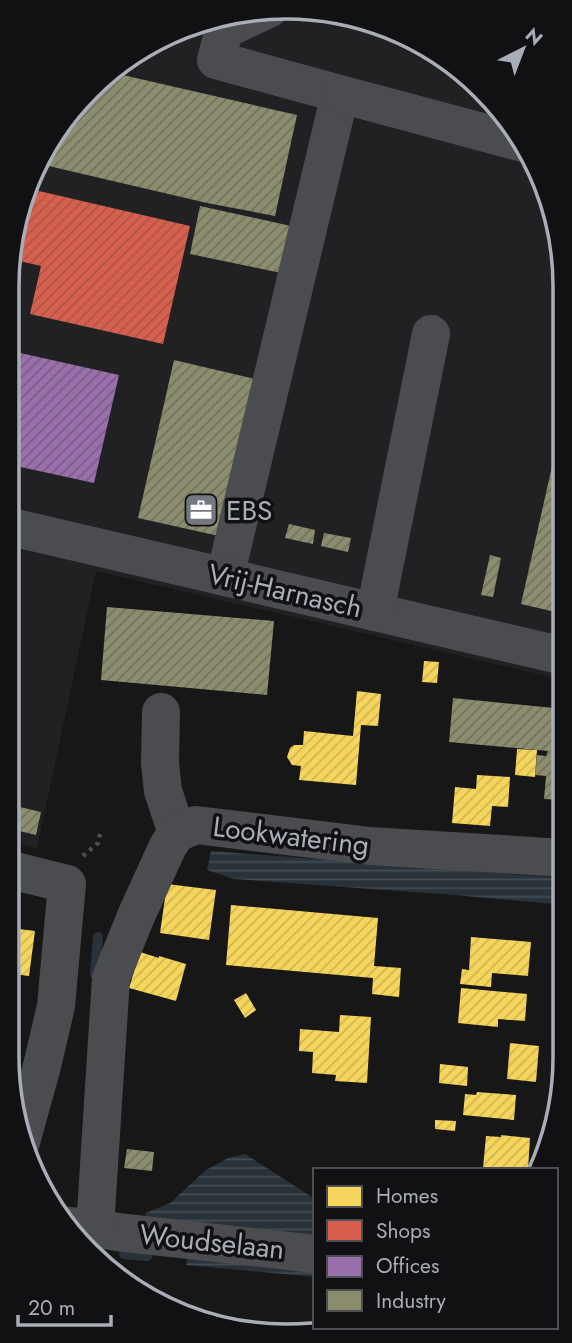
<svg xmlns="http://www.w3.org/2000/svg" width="572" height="1343" viewBox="0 0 572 1343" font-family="Jost,sans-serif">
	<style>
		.built { fill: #212123 }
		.water { fill: url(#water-rules) }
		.homes { fill: url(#homes-hatch) }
		.shops { fill: url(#shops-hatch) }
		.offices { fill: url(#offices-hatch) }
		.industry { fill: url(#industry-hatch) }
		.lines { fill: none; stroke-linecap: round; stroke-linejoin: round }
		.stream { stroke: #2a3239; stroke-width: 10 }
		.path { stroke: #4d4e52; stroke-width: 4.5; stroke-dasharray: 3.5 5; stroke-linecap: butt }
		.minor { stroke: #4b4c50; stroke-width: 38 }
		.labels { text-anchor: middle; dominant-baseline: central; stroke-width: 7; stroke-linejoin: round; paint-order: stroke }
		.poi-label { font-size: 28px; fill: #a8adb8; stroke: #111113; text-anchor: start }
		.street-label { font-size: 28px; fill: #a8adb8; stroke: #111113 }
		.rim { fill: none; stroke: #a8adb8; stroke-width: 3.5 }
	</style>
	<defs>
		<pattern id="water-rules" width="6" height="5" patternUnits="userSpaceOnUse" patternTransform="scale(1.75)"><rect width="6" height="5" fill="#2a3239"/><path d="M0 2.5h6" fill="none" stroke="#464d54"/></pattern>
		<pattern id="homes-hatch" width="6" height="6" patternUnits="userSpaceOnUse" patternTransform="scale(1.75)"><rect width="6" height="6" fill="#f6d55c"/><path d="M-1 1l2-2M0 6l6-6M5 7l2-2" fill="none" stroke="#cfb555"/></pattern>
		<pattern id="shops-hatch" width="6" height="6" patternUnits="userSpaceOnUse" patternTransform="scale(1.75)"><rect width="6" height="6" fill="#d6604d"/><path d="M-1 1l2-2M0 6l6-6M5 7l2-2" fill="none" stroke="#ad5548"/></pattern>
		<pattern id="offices-hatch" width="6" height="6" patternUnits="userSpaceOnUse" patternTransform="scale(1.75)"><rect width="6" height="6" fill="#9970ab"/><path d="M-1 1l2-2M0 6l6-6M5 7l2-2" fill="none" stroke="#7a5e88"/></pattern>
		<pattern id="industry-hatch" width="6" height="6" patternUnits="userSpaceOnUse" patternTransform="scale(1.75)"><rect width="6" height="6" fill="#8c8c6e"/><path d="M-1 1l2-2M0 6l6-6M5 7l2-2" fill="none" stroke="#71725e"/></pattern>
	</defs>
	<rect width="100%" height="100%" fill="#171717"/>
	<path class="built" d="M268,8l108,14 80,42 51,52 37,63 19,70 1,431 -468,-109 -59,277 -30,-8v-554l15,-90 55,-94 86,-66z"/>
	<g class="water">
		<path d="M211,851l353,27 1,27 -110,-10 -221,-16 -27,-9z"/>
		<path d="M245,1154l70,45v39l-170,-22 1,-3 24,-10 36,-33 22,-12z"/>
		<path d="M189,1251l126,15v11l-129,-12z"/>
	</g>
	<g class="homes">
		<path d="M424,661l15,1 -2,21 -15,-1z"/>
		<path d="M357,691l24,3 -3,32 -17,-1 -5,60 -57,-5 2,-14 -9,-1 -5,-8 3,-9 4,-3h9l1,-14 49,5z"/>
		<path d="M517,749l20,1 -2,27 -20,-2z"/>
		<path d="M477,775l33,2 -2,30 -16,-1 -2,20 -38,-3 3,-36 21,2z"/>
		<path d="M167,884l49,6 -7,50 -49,-7z"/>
		<path d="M231,905l147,13 -4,48 27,2 -2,29 -27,-3 1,-16 -147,-13z"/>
		<path d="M19,929l16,2 -6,45 -16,-2z"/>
		<path d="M471,937l60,5 -3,34 -36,-3 -1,14 -31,-3 2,-15 7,1z"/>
		<path d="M140,952l19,6v-2l27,8 -10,37 -47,-13z"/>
		<path d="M461,988l66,6 -2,27 -27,-2v8l-40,-4z"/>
		<path d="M246,993l10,17 -11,8 -11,-18z"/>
		<path d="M340,1015l31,2 -4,66 -32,-2 1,-6 -24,-2 1,-21 -14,-1 1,-22 39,3z"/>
		<path d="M510,1043l29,3 -3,36 -29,-3z"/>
		<path d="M440,1064l28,3 -1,19 -28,-3z"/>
		<path d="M477,1092l39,3 -2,25 -51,-5 2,-21 11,1z"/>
		<path d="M435,1120l21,1 -1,10 -20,-2z"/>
		<path d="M501,1135l29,3 -2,32 -45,-2 3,-32 15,1z"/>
	</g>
	<path class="shops" d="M26,188l164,38 -27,118 -133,-30 11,-48 -30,-7 11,-63z"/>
	<path class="offices" d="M7,350l112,25 -25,108 -87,-19z"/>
	<g class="industry">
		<path d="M114,73l183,42 -22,101 -68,-13 -167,-39 37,-62 6,-5 4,1 2,-6z"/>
		<path d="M200,206l91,20 -10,47 -91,-19z"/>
		<path d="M174,360l81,19 -36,157 -81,-18z"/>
		<path d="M562,422h1l1,192 -43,-10z"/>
		<path d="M289,524l26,6 -2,14 -28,-6z"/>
		<path d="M324,533l27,5 -3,14 -27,-6z"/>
		<path d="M490,555l11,3 -8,39 -12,-2z"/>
		<path d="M107,607l167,14 -7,74 -166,-15z"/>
		<path d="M453,698l111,11v91l-20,-1 2,-23 -11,-1 2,-20 9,1 2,-5 -99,-9z"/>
		<path d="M7,804l34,8 -5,23 -29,-7z"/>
		<path d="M127,1149l27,3 -2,19 -28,-3z"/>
	</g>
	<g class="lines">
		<g class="stream">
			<path d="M95,975l3,-38"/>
			<path d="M124,1254l23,2"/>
		</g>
		<path class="path" d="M83,856l15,-13 3,-13"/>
		<g class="minor">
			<path d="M219,21l5,9 46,-22"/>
			<path d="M224,30l-8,30 124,34 -115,483"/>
			<path d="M340,94l183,49"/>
			<path d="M7,526l557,130"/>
			<path d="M375,612l56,-278"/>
			<path d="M161,712l-1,51 3,28 14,42"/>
			<path d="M7,869l60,15 -11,122 -14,60 -21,76"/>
			<path d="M68,1226l27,2 22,4 198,22"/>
			<path d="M95,1228l16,-250 25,-62 32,-70 9,-13 19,-8 174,21 194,12"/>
		</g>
	</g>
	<defs>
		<symbol id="office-square" viewBox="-11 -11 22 22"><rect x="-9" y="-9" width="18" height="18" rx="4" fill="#757880" stroke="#111113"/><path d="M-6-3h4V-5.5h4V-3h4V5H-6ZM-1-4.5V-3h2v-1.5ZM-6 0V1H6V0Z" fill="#fff"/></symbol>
	</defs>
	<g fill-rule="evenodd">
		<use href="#office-square" x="182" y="491" width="38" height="38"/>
	</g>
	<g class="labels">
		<g class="poi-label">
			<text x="226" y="510">EBS</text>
		</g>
		<g class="street-label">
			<text transform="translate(285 591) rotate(13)">Vrij-Harnasch</text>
			<text transform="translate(291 836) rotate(7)">Lookwatering</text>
			<text transform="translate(212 1242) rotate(6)">Woudselaan</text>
		</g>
	</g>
	<path d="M0 0H572V1343H0ZM286 19H286A267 267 0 0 1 553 286V1057A267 267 0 0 1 286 1324H286A267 267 0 0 1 19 1057V286A267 267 0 0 1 286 19Z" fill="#111113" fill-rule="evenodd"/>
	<path class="rim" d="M286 19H286A267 267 0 0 1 553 286V1057A267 267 0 0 1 286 1324H286A267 267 0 0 1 19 1057V286A267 267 0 0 1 286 19Z"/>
	<rect x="313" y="1168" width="245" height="161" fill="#111113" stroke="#4d4f55" stroke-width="2"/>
	<rect x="327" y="1186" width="35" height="21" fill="#f6d55c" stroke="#4d4f55" stroke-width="2"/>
	<text x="376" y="1203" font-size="21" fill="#a8adb8">Homes</text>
	<rect x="327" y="1220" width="35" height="21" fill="#d6604d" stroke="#4d4f55" stroke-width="2"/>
	<text x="376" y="1238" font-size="21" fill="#a8adb8">Shops</text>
	<rect x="327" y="1256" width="35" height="21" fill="#9970ab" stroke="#4d4f55" stroke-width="2"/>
	<text x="376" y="1273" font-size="21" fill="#a8adb8">Offices</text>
	<rect x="327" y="1290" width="35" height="21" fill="#8c8c6e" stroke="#4d4f55" stroke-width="2"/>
	<text x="376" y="1308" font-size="21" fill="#a8adb8">Industry</text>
	<g transform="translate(523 49) rotate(42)" stroke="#111113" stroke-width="5" paint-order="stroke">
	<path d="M0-5L12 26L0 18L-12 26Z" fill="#a8adb8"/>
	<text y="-10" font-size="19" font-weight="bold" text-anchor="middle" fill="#a8adb8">N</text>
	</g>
	<path d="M18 1315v10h93v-10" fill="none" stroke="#a8adb8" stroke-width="3.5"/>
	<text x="28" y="1315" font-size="21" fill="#a8adb8" stroke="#111113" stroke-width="5" paint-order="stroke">20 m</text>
</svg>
